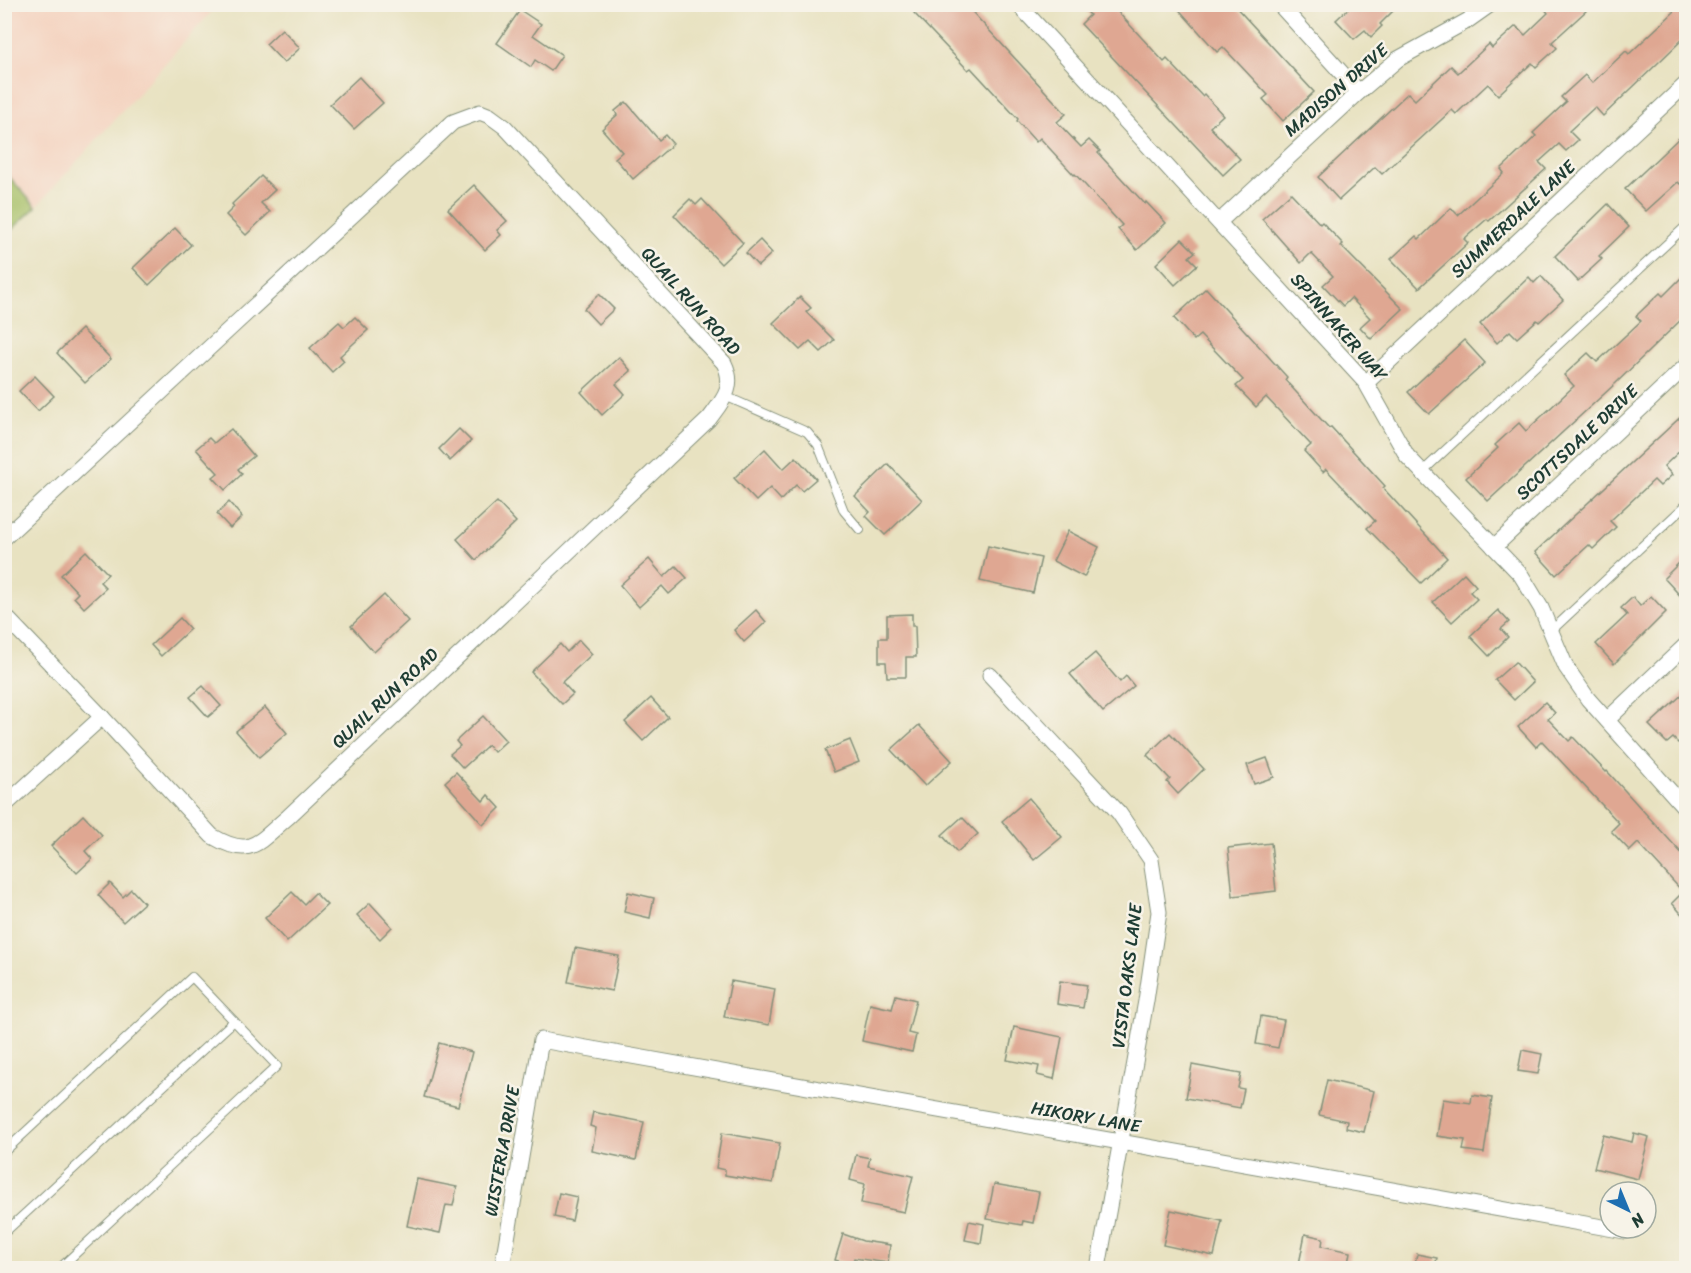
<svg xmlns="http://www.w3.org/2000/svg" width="1691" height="1273" viewBox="0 0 1691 1273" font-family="Sriracha,sans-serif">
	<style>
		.built { fill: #f4d3c0 }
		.green { fill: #a4be64; stroke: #627e4c; stroke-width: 1.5 }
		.building { fill: #dfa792 }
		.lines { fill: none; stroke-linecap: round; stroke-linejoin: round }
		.service-casing { stroke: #84907a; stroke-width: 10 }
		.minor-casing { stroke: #84907a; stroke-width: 17 }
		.service { stroke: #fff; stroke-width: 8 }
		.minor { stroke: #fff; stroke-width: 15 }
		.labels { text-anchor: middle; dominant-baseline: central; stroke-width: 5; stroke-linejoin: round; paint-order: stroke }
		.street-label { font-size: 18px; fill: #1f3d34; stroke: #f7f3e8 }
	</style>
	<rect width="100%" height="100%" fill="#f7f3e8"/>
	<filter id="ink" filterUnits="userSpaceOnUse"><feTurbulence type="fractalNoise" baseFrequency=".0167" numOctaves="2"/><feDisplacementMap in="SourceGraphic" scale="12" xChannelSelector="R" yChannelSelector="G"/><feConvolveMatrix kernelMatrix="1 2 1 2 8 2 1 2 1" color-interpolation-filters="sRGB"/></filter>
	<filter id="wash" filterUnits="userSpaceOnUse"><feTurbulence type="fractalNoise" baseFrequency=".008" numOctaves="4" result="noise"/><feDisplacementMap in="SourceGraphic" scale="24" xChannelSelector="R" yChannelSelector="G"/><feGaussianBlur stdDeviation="1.35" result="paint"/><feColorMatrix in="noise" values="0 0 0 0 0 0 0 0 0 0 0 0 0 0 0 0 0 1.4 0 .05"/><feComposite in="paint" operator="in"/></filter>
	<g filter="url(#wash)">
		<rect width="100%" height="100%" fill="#e8e2c1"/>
		<path class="built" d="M5,5h202l6,5 -177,197 -31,29z"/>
		<path class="green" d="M5,172l31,35 -31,29h-1z"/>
		<g id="blocks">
			<g class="building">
				<path d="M923,4h42l101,110 -9,8 24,25 8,-7 11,11 -2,2 47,51 1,-2 20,21 -29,27 -19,-21 4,-4 -47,-51 -1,1 -34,-37 -4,4 -19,-21 1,-2 -47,-51 -3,2 -54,-57z"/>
				<path d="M1080,4h44l-7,7 47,51 3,-3 35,37 2,-2 19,21 -13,12 30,32 -17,16 -142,-151 9,-9z"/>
				<path d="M1174,4h59l81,88 -31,29 -20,-22 5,-4 -45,-48 -6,5z"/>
				<path d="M1353,4h47l-20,20 2,2 -11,11 -6,-7 -11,9 -18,-19z"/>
				<path d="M1541,4h39l6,7 -34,31 5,6 -21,19 -4,-4 -34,32 -10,-11 -32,30 -4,-4 -70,64 -7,-7 -36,33 -21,-23 90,-84 7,7 36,-34 7,7 31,-29 3,4 24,-22 9,9 23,-22z"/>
				<path d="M1668,4h18v32l-83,80 -8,-9 -26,24 9,9 -12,11 -7,-7 -20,18 7,7 -57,52 -2,-2 -23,20 4,4 -49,45 -28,-29 25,-23 3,3 32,-31 7,7 46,-42 -3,-4 35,-33 -3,-3 33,-31 -5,-5 24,-22 7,8 34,-32 3,3 45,-42z"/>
				<path d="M520,10l21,14 -8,11 29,20 -11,16 -16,-11 -4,7 -34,-24z"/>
				<path d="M282,29l18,19 -16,15 -18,-19z"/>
				<path d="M359,77l24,26 -29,26 -24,-25z"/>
				<path d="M626,102l33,38 6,-5 8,9 -40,35 -18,-21 7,-6 -20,-23 15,-14 -2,-4z"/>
				<path d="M1680,137l6,7v35l-6,5 -2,-2 -32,29 -21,-22z"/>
				<path d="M261,176l14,14 -14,13 9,9 -24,23 -20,-20 8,-8 -2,-3z"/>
				<path d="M474,185l33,36 -10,9 4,5 -16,15 -37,-41z"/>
				<path d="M1291,193l29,31 2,-2 21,22 -2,2 62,63 -32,30 -11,-12 10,-9 -19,-20 -8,8 -20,-21 10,-9 -22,-23 -10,10 -39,-44z"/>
				<path d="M690,199l6,6 6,-6 41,44 -22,21 -47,-49z"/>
				<path d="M1608,204l21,23 -30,29 3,3 -24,22 -23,-25z"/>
				<path d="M175,228l16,17 -42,40 -16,-17z"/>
				<path d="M1182,239l13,13 -6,5 8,8 -22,20 -19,-21z"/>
				<path d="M760,240l12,13 -14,13 -12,-13z"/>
				<path d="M1686,273v42l-70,68 -128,118 -22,-23 32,-30 -3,-3 24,-22 7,8 48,-45 -10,-11 24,-22 9,9 44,-41 -5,-5 24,-23 3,3z"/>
				<path d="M1541,276l22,24 -24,22 -2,-2 -20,18 -7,-7 -13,12 -17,-19 49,-47 5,6z"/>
				<path d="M1206,288l81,89 -2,3 44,48 2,-1 54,59 -2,2 64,70 -26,25 -54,-55 8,-7 -49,-52 -3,3 -19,-21 7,-6 -45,-48 -10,10 -20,-21 7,-6 -43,-45 -6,5 -20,-22z"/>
				<path d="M599,294l15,15 -16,15 -14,-15z"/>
				<path d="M800,297l11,11 -5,4 28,28 -13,12 -11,-11 -10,9 -27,-27z"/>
				<path d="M355,317l13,13 -28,26 4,5 -12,11 -22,-24 29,-26 5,5z"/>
				<path d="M82,329l29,30 -26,24 -28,-30z"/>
				<path d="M1464,340l21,23 -56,51 -21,-22z"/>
				<path d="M619,357l12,14 -15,13 9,10 -23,21 -21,-23z"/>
				<path d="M35,376l19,20 -16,15 -19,-20z"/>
				<path d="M1686,412v33l-22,21 8,9 -12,11 -6,-6 -44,41 6,6 -23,22 -4,-4 -33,30 -21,-23z"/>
				<path d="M231,429l23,27 -16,13 4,5 -17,16 -12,-13 5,-4 -22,-24 13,-11 5,5z"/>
				<path d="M459,429l12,12 -21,20 -11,-12z"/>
				<path d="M765,449l18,20 13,-12 20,22 -14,12 -6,-6 -15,15 -11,-12 -14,13 -22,-23z"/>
				<path d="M888,464l34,36 -37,35 -19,-19 4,-4 -15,-16z"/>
				<path d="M229,502l13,15 -12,11 -13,-14z"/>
				<path d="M497,502l19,20 -40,38 -19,-21z"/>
				<path d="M1068,531l31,16 -15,30 -31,-16z"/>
				<path d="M988,546l53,12 -8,35 -53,-12z"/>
				<path d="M86,551l22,23 -8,8 6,6 -22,20 -10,-11 4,-4 -17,-18z"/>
				<path d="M1686,556v46l-22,-24z"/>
				<path d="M649,559l15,18 12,-11 11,12 -18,16 -7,-8 -23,21 -19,-22z"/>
				<path d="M1464,573l12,13 -6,6 7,7 -25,23 -19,-20z"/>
				<path d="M384,595l24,26 -34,31 -23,-26z"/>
				<path d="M1651,596l15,16 -52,52 -18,-20 31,-29 -6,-7 12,-11 7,9z"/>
				<path d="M756,610l10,12 -22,20 -10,-12z"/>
				<path d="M1498,610l11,12 -8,7 7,8 -19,19 -19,-20z"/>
				<path d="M912,614v12h3l1,31h-10v20h-19l-1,-15h-7v-24h8v-23z"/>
				<path d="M180,618l10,11 -29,27 -10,-11z"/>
				<path d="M579,640l13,14 -30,28 11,12 -11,10 -31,-32 29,-28 7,8z"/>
				<path d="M1095,653l25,29 6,-6 8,10 -31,26 -33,-38z"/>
				<path d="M1515,662l18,20 -19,18 -19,-20z"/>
				<path d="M203,686l18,20 -13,11 -18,-20z"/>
				<path d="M1686,691v45l-8,7 -5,-5 -6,5 -18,-18z"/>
				<path d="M651,698l17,19 -25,24 -18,-19z"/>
				<path d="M1545,702l10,11 -7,6 21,22 4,-4 33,35 1,-1 79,87v61l-14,-16 11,-11 -45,-49 -8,8 -19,-20 8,-8 -77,-82 -6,6 -18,-20z"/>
				<path d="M265,707l22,26 -28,24 -23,-26z"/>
				<path d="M483,716l23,25 -12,11 -6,-7 -25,23 -13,-14 10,-8 -4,-5z"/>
				<path d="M919,725l33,36 -27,25 -34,-36z"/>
				<path d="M1170,733l34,36 -26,25 -11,-12 3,-3 -23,-24z"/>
				<path d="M850,740l9,22 -25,10 -9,-22z"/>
				<path d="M1267,758l7,19 -20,7 -7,-19z"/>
				<path d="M456,772l27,29 5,-6 12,13 -17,17 -38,-43z"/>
				<path d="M1029,798l33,39 -28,23 -32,-39z"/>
				<path d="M83,815l19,20 -17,16 7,8 -15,14 -26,-27z"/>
				<path d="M962,817l16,17 -21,18 -15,-17z"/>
				<path d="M1271,843l5,48 -43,5 -5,-48z"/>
				<path d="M110,883l13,14 8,-8 13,14 -21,19 -25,-27z"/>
				<path d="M292,892l12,12 11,-11 12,12 -40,37 -22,-24z"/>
				<path d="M628,892l26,6 -4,20 -26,-6z"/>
				<path d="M370,903l22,24 -12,12 -23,-24z"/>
				<path d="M575,948l44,8 -7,35 -44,-9z"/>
				<path d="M731,981l44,8 -6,36 -45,-8z"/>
				<path d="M1060,981l27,4 -4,23 -26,-4z"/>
				<path d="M896,995l20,5 -8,33 8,2 -4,17 -50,-11 8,-37 22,5z"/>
				<path d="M1261,1016l23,4 -6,28 -22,-4z"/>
				<path d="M1014,1027l48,10 -8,42 -17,-4 2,-9 -32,-6z"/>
				<path d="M439,1043l33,9 -14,54 -34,-9z"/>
				<path d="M1522,1050l20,4 -4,20 -20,-3z"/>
				<path d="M1192,1065l49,9 -3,14 6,1 -4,19 -54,-10z"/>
				<path d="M1327,1080l47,11 -10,41 -18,-4 1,-7 -28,-6z"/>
				<path d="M1472,1095l20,3 -8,55 -21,-3 2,-10 -28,-4 6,-37 28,4z"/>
				<path d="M593,1112l51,10 -8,38 -44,-9 4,-23 -6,-2z"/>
				<path d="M722,1133l58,10 -7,40 -48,-8v-5l-9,-2z"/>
				<path d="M1634,1133l15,4 -11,42 -44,-11 9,-33 29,7z"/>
				<path d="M856,1155l14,3 -2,8 45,10 -9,36 -43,-9 4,-19 -15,-4z"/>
				<path d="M417,1179l40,8 -4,19 -7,-1 -6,28 -33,-7z"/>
				<path d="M994,1184l45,8 -6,31 -10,-2 -1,4 -35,-6z"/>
				<path d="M559,1193l18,4 -5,24 -18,-4z"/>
				<path d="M1171,1210l51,11 -8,35 -51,-11z"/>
				<path d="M969,1221l15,3 -3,19 -16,-3z"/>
				<path d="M843,1234l20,7 27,4 -2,18 -34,-5 -2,7 -17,-5z"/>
				<path d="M1305,1234l18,4 -1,8 28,6 -3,17h-49z"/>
				<path d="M1417,1254l20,4 -3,11h-20z"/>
			</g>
		</g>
	</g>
	<g filter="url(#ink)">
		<use href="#blocks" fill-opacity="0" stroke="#84907a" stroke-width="1.5"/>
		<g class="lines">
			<defs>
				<g id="service">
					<path d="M725,396l82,36 11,13 26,66 16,19"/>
					<path d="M1423,471l263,-245"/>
					<path d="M1551,631l135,-126"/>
					<path d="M4,1152l188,-175 85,89 -217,202"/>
					<path d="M4,1233l230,-212"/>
				</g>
				<g id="minor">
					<path d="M1018,4l348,379 41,73 114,119 20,33 25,59 22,32 98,110"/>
					<path d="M1279,4l80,88"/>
					<path d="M1219,222l140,-130 39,-33 69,-38 24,-17"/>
					<path d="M1366,383l320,-299"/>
					<path d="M4,538l449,-416 27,-10 10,4 15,11 219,236c12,24 -1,37 -15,56l-421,398c-31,26 -37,42 -76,19l-110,-119 -98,-102"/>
					<path d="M1494,547l192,-181"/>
					<path d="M990,675l129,138 32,47 8,52 -13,89 -48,267"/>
					<path d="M1607,720l79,-75"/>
					<path d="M4,806l98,-89"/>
					<path d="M502,1268l39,-228 1084,191"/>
				</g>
			</defs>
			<use href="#service" class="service-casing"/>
			<use href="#minor" class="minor-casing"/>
			<use href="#service" class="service"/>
			<use href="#minor" class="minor"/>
		</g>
	</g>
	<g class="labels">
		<g class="street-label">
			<text transform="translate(1336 90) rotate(-41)">MADISON DRIVE</text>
			<text transform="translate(1513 219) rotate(-43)">SUMMERDALE LANE</text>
			<text transform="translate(691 301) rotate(48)">QUAIL RUN ROAD</text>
			<text transform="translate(1339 327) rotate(49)">SPINNAKER WAY</text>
			<text transform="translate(1577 442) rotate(-43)">SCOTTSDALE DRIVE</text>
			<text transform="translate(385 698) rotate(-43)">QUAIL RUN ROAD</text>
			<text transform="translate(1127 976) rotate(-83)">VISTA OAKS LANE</text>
			<text transform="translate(1086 1117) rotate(10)">HIKORY LANE</text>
			<text transform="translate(502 1151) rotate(-80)">WISTERIA DRIVE</text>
		</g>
	</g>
	<rect width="1691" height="1273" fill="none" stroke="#f7f3e8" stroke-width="24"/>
	<g transform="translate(1628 1210) rotate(137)"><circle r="28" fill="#f7f3e8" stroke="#a1aaa0" stroke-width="1.5"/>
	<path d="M0-4.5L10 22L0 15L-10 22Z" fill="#1f6fb2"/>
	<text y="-9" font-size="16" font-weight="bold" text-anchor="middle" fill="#1f3d34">N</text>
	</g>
</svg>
